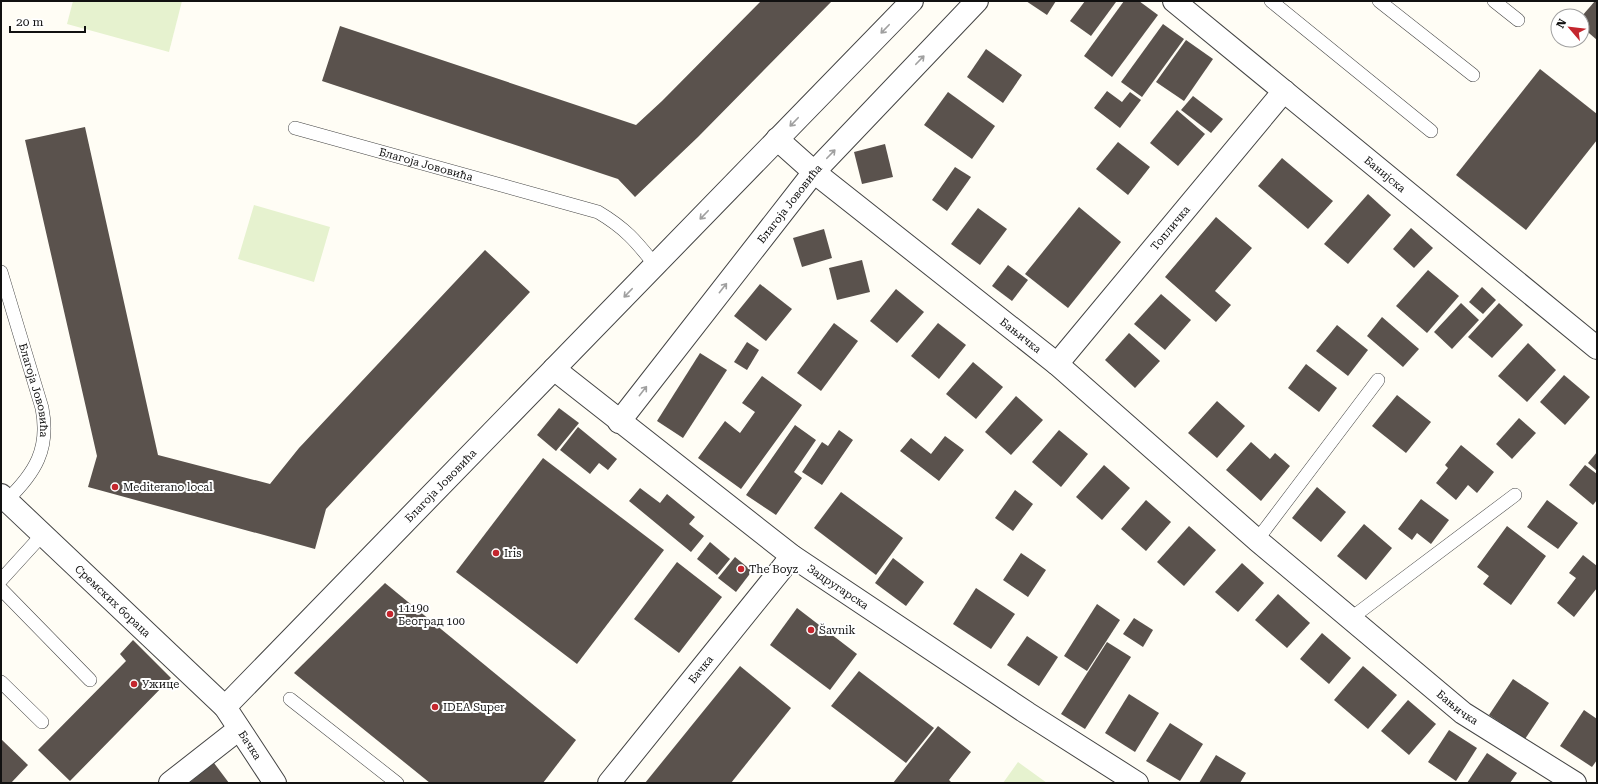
<svg xmlns="http://www.w3.org/2000/svg" width="1598" height="784" viewBox="0 0 1598 784" font-family="'Roboto Serif',serif">
	<style>
		.pitch { fill: #e6f2cf }
		.building { fill: #5a524d }
		.lines { fill: none; stroke-linecap: round; stroke-linejoin: round }
		.lane-casing { stroke: #444; stroke-width: 14 }
		.street-casing { stroke: #444; stroke-width: 24 }
		.lane { stroke: #fff; stroke-width: 13 }
		.street { stroke: #fff; stroke-width: 22 }
		.oneway { stroke: #a0a0a0 }
		.poi-dot { fill: #c4262e; stroke: #fff; stroke-width: 1.5 }
		.labels { text-anchor: middle; dominant-baseline: central; stroke-width: 4; stroke-linejoin: round; paint-order: stroke }
		.street-label { font-size: 11px; fill: #111; stroke: #fff }
		.poi-label { font-size: 11px; fill: #111; stroke: #fff; text-anchor: start }
	</style>
	<rect width="100%" height="100%" fill="#fffdf5"/>
	<g class="pitch">
		<path d="M73,1h109l-13,51 -102,-28z"/>
		<path d="M254,205l76,22 -16,55 -76,-23z"/>
		<path d="M1018,762l29,21h-44z"/>
	</g>
	<g class="building">
		<path d="M761,1h71l-134,136 -63,60 -17,-18 -296,-98 18,-55 296,99 26,-24z"/>
		<path d="M1026,1h30l-9,14z"/>
		<path d="M1085,1h29l2,1 -25,34 -21,-15z"/>
		<path d="M1124,1h15l19,14 -46,62 -28,-21z"/>
		<path d="M1595,1h2v39l-15,-13v-11z"/>
		<path d="M1163,24l21,15 -42,58 -21,-15z"/>
		<path d="M1186,40l27,19 -29,42 -28,-19z"/>
		<path d="M986,49l36,26 -19,28 -36,-26z"/>
		<path d="M1540,69l57,45v26l-71,90 -70,-55z"/>
		<path d="M1107,91l15,11 8,-10 11,8 -21,28 -26,-20z"/>
		<path d="M948,92l47,34 -23,33 -48,-34z"/>
		<path d="M1193,96l30,23 -12,14 -30,-23z"/>
		<path d="M1177,110l28,24 -27,32 -28,-23z"/>
		<path d="M85,127l73,328 112,29 29,-36 186,-198 45,42 -204,217 -11,40 -227,-62 9,-31 -72,-316z"/>
		<path d="M1118,142l32,25 -22,28 -32,-26z"/>
		<path d="M885,144l8,33 -31,7 -8,-32z"/>
		<path d="M1282,158l51,43 -25,28 -50,-43z"/>
		<path d="M955,167l16,10 -24,34 -15,-11z"/>
		<path d="M1368,194l23,21 -43,49 -24,-20z"/>
		<path d="M1079,207l42,35 -53,66 -43,-34z"/>
		<path d="M978,208l29,21 -27,36 -29,-21z"/>
		<path d="M1216,217l36,31 -37,43 16,14 -15,17 -51,-45z"/>
		<path d="M1411,228l22,20 -19,20 -21,-19z"/>
		<path d="M824,229l8,29 -30,9 -9,-29z"/>
		<path d="M862,260l8,32 -33,8 -8,-32z"/>
		<path d="M1008,265l20,15 -16,21 -20,-15z"/>
		<path d="M1428,270l31,26 -32,37 -31,-27z"/>
		<path d="M760,284l32,25 -26,32 -32,-25z"/>
		<path d="M1482,287l14,13 -13,14 -14,-12z"/>
		<path d="M896,289l28,23 -27,31 -27,-22z"/>
		<path d="M1161,294l30,26 -26,30 -31,-26z"/>
		<path d="M1461,303l18,17 -27,29 -18,-17z"/>
		<path d="M1499,303l24,22 -31,33 -24,-21z"/>
		<path d="M1382,317l37,32 -16,18 -36,-31z"/>
		<path d="M834,323l24,18 -37,50 -24,-18z"/>
		<path d="M938,323l28,22 -27,34 -28,-23z"/>
		<path d="M1337,325l31,25 -20,26 -32,-25z"/>
		<path d="M1129,333l31,28 -25,27 -30,-28z"/>
		<path d="M747,342l12,8 -12,20 -13,-8z"/>
		<path d="M1528,343l28,27 -29,32 -29,-26z"/>
		<path d="M700,353l27,17 -44,68 -26,-17z"/>
		<path d="M973,362l30,25 -27,32 -30,-25z"/>
		<path d="M1306,364l31,24 -18,24 -31,-24z"/>
		<path d="M1564,375l26,22 -25,28 -25,-23z"/>
		<path d="M762,376l40,29 -61,84 -43,-31 27,-37 15,12 15,-21 -13,-9z"/>
		<path d="M1397,395l34,27 -25,31 -34,-27z"/>
		<path d="M1016,396l27,24 -32,35 -26,-23z"/>
		<path d="M1217,401l28,25 -28,32 -29,-25z"/>
		<path d="M559,408l20,15 -23,28 -19,-16z"/>
		<path d="M1519,418l17,15 -24,26 -16,-15z"/>
		<path d="M795,425l21,15 -22,32 8,6 -26,37 -30,-20z"/>
		<path d="M578,427l39,32 -9,11 -9,-7 -9,11 -30,-24z"/>
		<path d="M839,430l14,10 -31,45 -20,-13 20,-30 6,4z"/>
		<path d="M1059,430l29,24 -27,33 -29,-25z"/>
		<path d="M945,436l19,14 -25,31 -39,-30 11,-13 20,16z"/>
		<path d="M1251,442l19,17 5,-6 15,13 -29,35 -35,-31z"/>
		<path d="M1461,445l33,27 -17,21 -9,-8 -12,15 -20,-17 12,-15 -3,-3z"/>
		<path d="M1597,452v19l-9,-8z"/>
		<path d="M543,458l121,92 -87,114 -121,-92z"/>
		<path d="M1104,465l26,23 -28,32 -26,-23z"/>
		<path d="M1585,465l12,9v26l-4,5 -24,-20z"/>
		<path d="M1317,487l29,25 -25,30 -29,-24z"/>
		<path d="M640,488l20,15 7,-9 28,23 -6,7 15,12 -13,16 -62,-51z"/>
		<path d="M1015,490l18,14 -20,27 -18,-13z"/>
		<path d="M841,492l62,46 -27,37 -62,-47z"/>
		<path d="M1421,499l28,21 -18,24 -14,-11 -5,7 -14,-11z"/>
		<path d="M1146,500l25,22 -25,29 -25,-22z"/>
		<path d="M1547,500l31,23 -20,26 -31,-22z"/>
		<path d="M1364,524l28,24 -26,32 -29,-24z"/>
		<path d="M1189,526l27,24 -32,36 -27,-24z"/>
		<path d="M1507,526l39,30 -35,49 -28,-21 6,-8 -12,-9z"/>
		<path d="M710,542l20,17 -13,16 -20,-16z"/>
		<path d="M1021,553l25,17 -18,27 -25,-17z"/>
		<path d="M1583,555l14,11v22l-23,29 -17,-14 19,-25 -7,-5z"/>
		<path d="M735,557l17,14 -16,21 -18,-14z"/>
		<path d="M893,558l31,24 -18,24 -31,-23z"/>
		<path d="M677,562l45,35 -43,56 -45,-34z"/>
		<path d="M1242,563l22,20 -26,29 -23,-20z"/>
		<path d="M385,583l191,157 -33,43h-113l-136,-110z"/>
		<path d="M976,588l39,26 -24,35 -38,-25z"/>
		<path d="M1278,594l32,29 -23,25 -32,-28z"/>
		<path d="M1097,604l23,16 -33,51 -23,-15z"/>
		<path d="M797,608l60,46 -27,36 -60,-45z"/>
		<path d="M1134,618l19,12 -10,17 -20,-13z"/>
		<path d="M1322,633l29,25 -22,26 -29,-25z"/>
		<path d="M1027,636l31,21 -19,29 -32,-21z"/>
		<path d="M133,640l38,38 -101,103 -32,-31 88,-89 -6,-7z"/>
		<path d="M1107,642l24,15 -46,72 -24,-15z"/>
		<path d="M740,666l51,42 -60,75h-86z"/>
		<path d="M1363,666l34,29 -29,34 -34,-29z"/>
		<path d="M859,671l75,57 -28,35 -75,-57z"/>
		<path d="M1513,679l36,24 -24,36 -36,-24z"/>
		<path d="M1129,694l30,19 -24,39 -30,-19z"/>
		<path d="M1408,700l28,24 -27,31 -28,-24z"/>
		<path d="M1584,710l13,9v41l-5,7 -32,-21z"/>
		<path d="M1170,723l33,21 -23,37 -34,-20z"/>
		<path d="M938,726l33,26 -22,28 3,3h-59z"/>
		<path d="M1449,730l28,18 -21,33 -28,-19z"/>
		<path d="M1,739l27,26 -17,18h-10z"/>
		<path d="M1487,753l30,20 -7,10h-43z"/>
		<path d="M1216,755l30,18 -6,10h-41z"/>
		<path d="M214,763l15,20h-40z"/>
	</g>
	<g class="lines">
		<defs>
			<g id="lane">
				<path d="M1271,1l160,130"/>
				<path d="M1379,1l94,74"/>
				<path d="M1494,1l24,19"/>
				<path id="s1" d="M295,128l303,84c27,16 38,29 57,53"/>
				<path id="s2" d="M1,272l41,136c8,41 -7,65 -35,92"/>
				<path d="M1257,540l121,-160"/>
				<path d="M1,580l41,-45"/>
				<path d="M1,589l89,91"/>
				<path d="M1350,619l165,-124"/>
				<path d="M1,682l41,40"/>
				<path d="M290,699l107,84"/>
			</g>
			<g id="street">
				<path id="s3" d="M1174,1l423,347"/>
				<path id="s4" d="M777,139l37,33 243,192 200,176 206,173 112,70"/>
				<path id="s5" d="M1057,364l227,-273"/>
				<path id="s6" d="M554,369l238,187 235,157 110,70"/>
				<path id="s7" d="M619,422l195,-250 163,-171"/>
				<path id="s8" d="M1,495l224,212 50,76"/>
				<path id="s9" d="M225,707l687,-706"/>
				<path d="M170,783l69,-54"/>
				<path id="s10" d="M609,783l183,-227"/>
			</g>
		</defs>
		<use href="#lane" class="lane-casing"/>
		<use href="#street" class="street-casing"/>
		<use href="#lane" class="lane"/>
		<use href="#street" class="street"/>
	</g>
	<defs><path id="oneway-shaft" d="M-6 0H5M1.5-3L5.5 0L1.5 3" fill="none" stroke-width="1.6" stroke-linecap="round" stroke-linejoin="round"/></defs>
	<g class="oneway">
		<use href="#oneway-shaft" transform="translate(885 29) rotate(134)"/>
		<use href="#oneway-shaft" transform="translate(920 60) rotate(-46)"/>
		<use href="#oneway-shaft" transform="translate(794 122) rotate(134)"/>
		<use href="#oneway-shaft" transform="translate(831 154) rotate(-46)"/>
		<use href="#oneway-shaft" transform="translate(704 215) rotate(134)"/>
		<use href="#oneway-shaft" transform="translate(723 288) rotate(-52)"/>
		<use href="#oneway-shaft" transform="translate(628 293) rotate(134)"/>
		<use href="#oneway-shaft" transform="translate(643 391) rotate(-52)"/>
	</g>
	<g class="poi-dot">
		<circle cx="115" cy="487" r="4"/>
		<circle cx="496" cy="553" r="4"/>
		<circle cx="741" cy="569" r="4"/>
		<circle cx="390" cy="614" r="4"/>
		<circle cx="811" cy="630" r="4"/>
		<circle cx="134" cy="684" r="4"/>
		<circle cx="435" cy="707" r="4"/>
	</g>
	<g class="labels">
		<g class="street-label">
			<text stroke="none"><textPath href="#s1" startOffset="136">Благоја Јововића</textPath></text>
			<text stroke="none"><textPath href="#s3" startOffset="273">Банијска</textPath></text>
			<text stroke="none"><textPath href="#s7" startOffset="277">Благоја Јововића</textPath></text>
			<text stroke="none"><textPath href="#s5" startOffset="177">Топличка</textPath></text>
			<text stroke="none"><textPath href="#s4" startOffset="313">Бањичка</textPath></text>
			<text stroke="none"><textPath href="#s2" startOffset="123">Благоја Јововића</textPath></text>
			<text stroke="none"><textPath href="#s9" startOffset="309">Благоја Јововића</textPath></text>
			<text stroke="none"><textPath href="#s6" startOffset="358">Задругарска</textPath></text>
			<text stroke="none"><textPath href="#s8" startOffset="154">Сремских бораца</textPath></text>
			<text stroke="none"><textPath href="#s10" startOffset="146">Бачка</textPath></text>
			<text stroke="none"><textPath href="#s4" startOffset="887">Бањичка</textPath></text>
			<text stroke="none"><textPath href="#s8" startOffset="354">Бачка</textPath></text>
		</g>
		<g class="poi-label">
			<text x="123" y="487">Mediterano local</text>
			<text x="504" y="553">Iris</text>
			<text x="749" y="569">The Boyz</text>
			<text x="398" y="608">11190<tspan x="398" dy="13">Београд 100</tspan></text>
			<text x="819" y="630">Šavnik</text>
			<text x="142" y="684">Ужице</text>
			<text x="443" y="707">IDEA Super</text>
		</g>
	</g>
	<rect width="1598" height="784" fill="none" stroke="#111111" stroke-width="4"/>
	<g transform="translate(1570 28) rotate(298)"><circle r="19" fill="#ffffff" stroke="#a0a0a0"/>
	<path d="M0-3L7 15L0 10L-7 15Z" fill="#c4262e"/>
	<text y="-6" font-size="11" font-weight="bold" text-anchor="middle" fill="#111111">N</text>
	</g>
	<path d="M10 26v6h75v-6" fill="none" stroke="#111111" stroke-width="2"/>
	<text x="16" y="26" font-size="12" fill="#111111" stroke="#ffffff" stroke-width="3" paint-order="stroke">20 m</text>
</svg>
